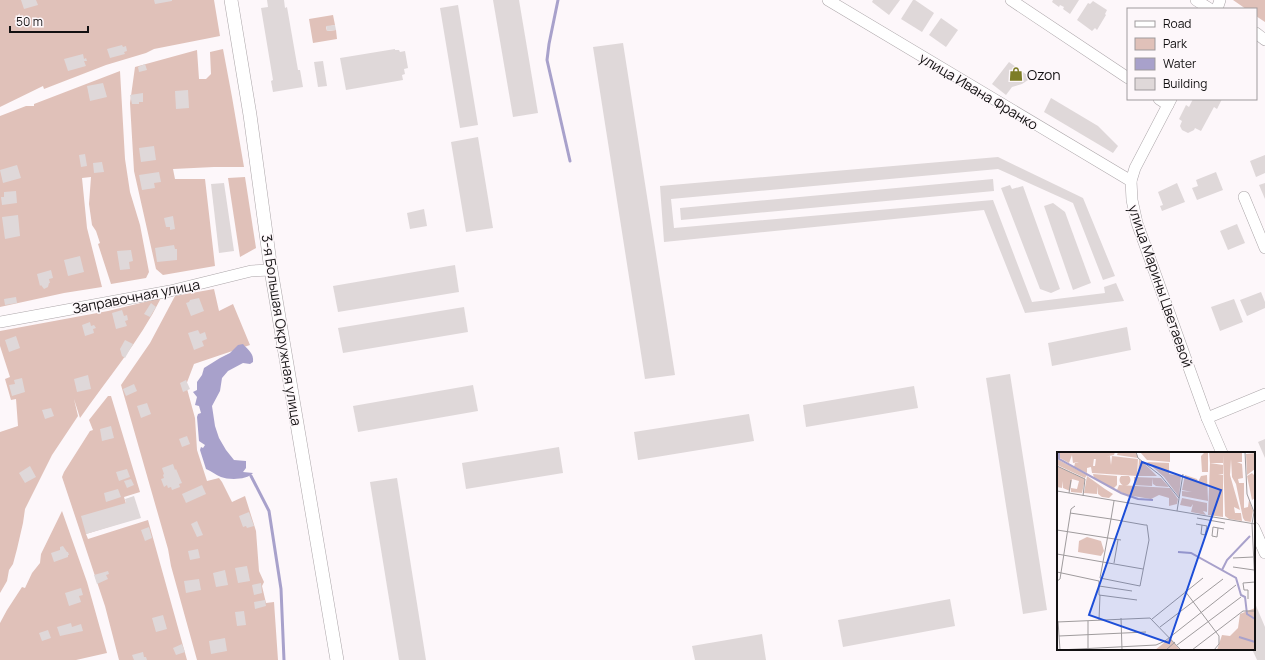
<svg xmlns="http://www.w3.org/2000/svg" width="1265" height="660" viewBox="0 0 1265 660" font-family="Manrope,sans-serif">
	<style>
		.green { fill: #e0c1b9 }
		.water { fill: #a8a1cb }
		.lines { fill: none; stroke-linecap: round; stroke-linejoin: round }
		.stream { stroke: #a8a1cb; stroke-width: 3 }
		.building { fill: #dfd8d9 }
		.minor-casing { stroke: #aca6a9; stroke-width: 12 }
		.tertiary-casing { stroke: #aca6a9; stroke-width: 14 }
		.minor { stroke: #fff; stroke-width: 11 }
		.tertiary { stroke: #fff; stroke-width: 13 }
		.labels { text-anchor: middle; dominant-baseline: central; stroke-width: 3; stroke-linejoin: round; paint-order: stroke }
		.poi-label { font-size: 14px; fill: #121011; stroke: #fdf7fa; text-anchor: start }
		.street-label { font-size: 14px; fill: #121011; stroke: #fdf7fa }
		.inset-river { fill: none; stroke: #a8a1cb; stroke-width: 2 }
		.inset-road { fill: none; stroke: #9f9b9d; stroke-width: 1 }
		.view { fill: #1d4ed8; fill-opacity: 0.15; stroke: #1d4ed8; stroke-width: 2 }
		.inset-edge { fill: none; stroke: #121011; stroke-width: 2 }
	</style>
	<rect width="100%" height="100%" fill="#fdf7fa"/>
	<g class="green">
		<path d="M0,0h214l6,36 -66,13 -8,4 -40,12 -62,24 -1,-3 -43,21z"/>
		<path d="M1233,0h32v22l-9,-6v-7h-10z"/>
		<path d="M333,15l2,10 -9,2 1,4 9,-1 1,9 -24,4 -4,-24z"/>
		<path d="M223,49l9,48 12,70h-30l-41,2 2,10h30l10,87 -52,9 -7,-6 -22,-98 -4,-68 5,-36 62,-17 2,29h7l5,-5 -1,-22z"/>
		<path d="M120,71l5,88 5,33 10,33 9,47 -3,6 -35,6 -13,-40 2,-1 -4,-12 -4,-6 -3,-21 2,-27 -9,1 5,50 15,59 -38,6 -64,14v-191l26,-10h8v-2z"/>
		<path d="M245,177l11,71 -16,9 -12,-79z"/>
		<path d="M214,289l5,22 14,-7 17,41 -56,19 -8,21 9,33 2,32 10,31 12,-3 3,4 10,20 13,-6 11,35 3,40 5,11 -2,4 4,17 8,-1 4,58h-81l-26,-94 -3,-17 -47,-164 29,-42 25,-47z"/>
		<path d="M161,298c-22,44 -53,80 -81,120l-6,-19 4,17 -26,39 -27,54 -2,14 -6,26 -4,15 -4,6 -2,11 -7,12v-161l18,-6 -2,-27 -5,1 -6,-21 5,-2 -10,-31v-15l108,-20z"/>
		<path d="M108,396h3l29,96 -16,5 7,23 -45,14 2,5 60,-19 39,140h-68l-14,-54 -43,-129 2,-5 26,-41 3,-1 -4,-10z"/>
		<path d="M62,511l25,71 20,71 -31,7h-76v-37l7,-13 15,-23 3,1 7,-15 8,-10 1,-9z"/>
	</g>
	<path class="water" d="M243,344c5,6 11,9 10,18l-3,2 -7,-1 -15,8 -6,7 -2,13 -8,15 3,20 4,12 7,12 8,10 12,1v7l-3,4 10,1c-6,7 -24,7 -32,4 -5,-2 -10,-6 -15,-8l-6,-19 1,-3 2,1 2,-3 -6,-4 -2,-24 1,-3 3,-1 -2,-7 -4,-1 2,-8 -4,-5 4,-2v-8l5,-7 2,-7 16,-10 10,-5 8,-8z"/>
	<g class="lines">
		<g class="stream">
			<path d="M558,0l-9,44 -2,16 23,101"/>
			<path d="M251,476l18,35 12,78 3,71"/>
		</g>
	</g>
	<g class="building">
		<path d="M21,0h15l2,5 -14,4z"/>
		<path d="M154,0h18v1l-17,3z"/>
		<path d="M267,0h17l1,8 2,-1 11,63h2l3,17 -30,5 -2,-11 2,-1 -12,-72 7,-1z"/>
		<path d="M493,0h26l19,113 -25,4z"/>
		<path d="M873,0h27l-11,15 -17,-13z"/>
		<path d="M913,0h2l19,13 -12,19 -21,-13z"/>
		<path d="M1053,0h26l-9,14 -7,-5 1,-2 -4,-2 -1,2 -7,-5z"/>
		<path d="M1093,1l14,9 -2,4 1,1 -9,15 -2,-2 -3,3 -15,-11 11,-17 2,1z"/>
		<path d="M458,5l20,120 -18,3 -20,-120z"/>
		<path d="M941,18l17,12 -12,17 -17,-12z"/>
		<path d="M335,25l1,5 -9,1 -1,-5z"/>
		<path d="M623,43l52,332 -30,4 -52,-332z"/>
		<path d="M122,45l1,2 3,-1 1,5 -3,1 1,2 -15,4 -3,-9z"/>
		<path d="M395,49v1h4l1,2 5,-1 3,17 -4,1 1,5 -3,1 1,5 -57,10 -6,-32z"/>
		<path d="M83,54l1,5 2,-1 1,3h-3l2,5 -18,5 -4,-12z"/>
		<path d="M323,61l4,25 -9,1 -4,-25z"/>
		<path d="M1009,62l22,16 -9,6 -10,3 -6,8 -14,-11z"/>
		<path d="M145,64l2,6 -8,2 -1,-5z"/>
		<path d="M103,83l4,14 -17,4 -3,-15z"/>
		<path d="M188,90l1,18 -13,1 -1,-18z"/>
		<path d="M143,93v9h-4v2h-7l-2,-9z"/>
		<path d="M1051,98l47,28 20,20 -5,7 -69,-41z"/>
		<path d="M1193,99h29l-5,10 -3,-2 -13,24 -6,-3 -1,2 -6,3 -6,-3 -2,-4 2,-5 -3,-2 7,-14 3,2z"/>
		<path d="M478,137l15,91 -27,4 -15,-90z"/>
		<path d="M154,146l2,14 -15,2 -2,-14z"/>
		<path d="M85,154l2,12 -6,1 -2,-12z"/>
		<path d="M1265,155v18l-9,4 -6,-16z"/>
		<path d="M998,157l85,41 32,78 -12,4 -30,-77 -75,-34 -327,30 3,29 319,-28 39,102 73,-9 -1,-6 12,-4 8,18 -99,12 -41,-103 -320,32 -4,-56z"/>
		<path d="M102,162l2,10 -10,1 -1,-10z"/>
		<path d="M17,165l4,13 -18,5 -3,-13z"/>
		<path d="M159,172l2,10 -7,1 1,5 -13,2 -3,-15z"/>
		<path d="M1216,172l7,18 -26,10 -5,-12 6,-2 -2,-6z"/>
		<path d="M993,179l1,12 -313,29 -1,-12z"/>
		<path d="M224,183l10,68 -15,2 -8,-69z"/>
		<path d="M1177,183l8,19 -23,9 -2,-5 3,-1 -5,-13z"/>
		<path d="M1265,183v16l-6,-14z"/>
		<path d="M1010,185l2,4 11,-3 37,103 -9,4 -11,-4 -39,-101z"/>
		<path d="M16,191l1,12 -15,2 -1,-8h3v-5z"/>
		<path d="M1053,203l12,9 26,71 -18,7 -29,-84z"/>
		<path d="M424,209l3,17 -17,3 -3,-16z"/>
		<path d="M18,215l2,21 -15,3 -3,-22z"/>
		<path d="M173,216l2,13 -5,1v-3h-4l-2,-9z"/>
		<path d="M1237,224l8,19 -17,7 -8,-19z"/>
		<path d="M174,245l1,4h2v11l-20,2 -2,-14z"/>
		<path d="M131,250l2,11 -4,1 1,7 -10,1 -3,-19z"/>
		<path d="M80,256l4,16 -16,4 -4,-16z"/>
		<path d="M455,265l4,27 -121,20 -5,-26z"/>
		<path d="M51,270l2,8 -4,1 1,4h-1l-1,4 -4,2 -3,-4 -1,1 -3,-12z"/>
		<path d="M1261,292l4,10v6l-18,8 -7,-16z"/>
		<path d="M16,297l1,6 -12,2 -1,-6z"/>
		<path d="M199,298l5,13 -13,5 -5,-13 3,-1 1,-2z"/>
		<path d="M1234,299l9,23 -23,9 -9,-24z"/>
		<path d="M151,303l5,4 -6,10 -6,-3z"/>
		<path d="M464,307l4,25 -125,21 -5,-25z"/>
		<path d="M122,310l2,6 3,-1 1,5 -3,1 2,5 -11,3 -4,-16z"/>
		<path d="M90,322l1,4 3,-1 2,3 -3,1 1,4 -9,3 -3,-11z"/>
		<path d="M1127,327l4,23 -79,16 -4,-23z"/>
		<path d="M198,330l2,4 5,-2 2,7 -5,2 2,5 -10,4 -6,-17z"/>
		<path d="M16,336l4,12 -11,4 -4,-12z"/>
		<path d="M125,340l8,4 -8,14 -3,-2 -2,-7z"/>
		<path d="M1010,374l37,236 -24,4 -37,-236z"/>
		<path d="M88,375l3,14 -14,3 -3,-13z"/>
		<path d="M22,378l3,14 -13,4 -3,-11 6,-1 -1,-4z"/>
		<path d="M186,380l4,9 -7,3 -3,-9z"/>
		<path d="M134,384l3,7 -11,5 -3,-7z"/>
		<path d="M473,385l5,26 -120,21 -5,-26z"/>
		<path d="M914,386l4,22 -112,19 -3,-22z"/>
		<path d="M147,403l4,11 -10,4 -4,-12z"/>
		<path d="M51,408l3,8 -9,3 -3,-9z"/>
		<path d="M749,414l5,27 -116,19 -4,-28z"/>
		<path d="M111,426l3,12 -12,3 -2,-12z"/>
		<path d="M187,436l3,8 -8,3 -3,-8z"/>
		<path d="M1265,439v19l-7,-16z"/>
		<path d="M559,447l4,26 -97,16 -4,-26z"/>
		<path d="M173,464l2,6 1,-1 6,14 -3,1 1,3 -8,3 -1,-3 -3,1 -1,-3 -3,2 -3,-8 3,-1 -1,-3 1,-1 -2,-6z"/>
		<path d="M30,466l6,11 -11,6 -6,-10z"/>
		<path d="M127,469l3,8 -11,4 -3,-9z"/>
		<path d="M397,478l29,182h-27l-29,-178z"/>
		<path d="M131,479l3,6 -7,3 -3,-7z"/>
		<path d="M202,485l4,9 -20,9 -4,-9z"/>
		<path d="M118,489l3,8 -15,5 -2,-9z"/>
		<path d="M134,496l7,22 -55,16 -5,-18 45,-13 -1,-4z"/>
		<path d="M249,512l5,14 -7,2 -1,-2 -3,1 -4,-11z"/>
		<path d="M197,521l6,14 -6,2 -6,-13z"/>
		<path d="M149,527l3,11 -7,3 -4,-11z"/>
		<path d="M63,546l4,6h1l1,3h-1v2l-14,5 -3,-9 9,-3v-3z"/>
		<path d="M198,549l2,9 -10,2 -2,-9z"/>
		<path d="M247,566l3,15 -12,2 -3,-15z"/>
		<path d="M225,570l3,15 -12,2 -3,-14z"/>
		<path d="M108,571l1,3 -3,1 2,4 -11,5 -3,-9z"/>
		<path d="M199,579l2,11 -15,3 -2,-12z"/>
		<path d="M261,583l1,10 -8,2 -2,-10z"/>
		<path d="M81,588l2,7 -4,1 2,6 -12,4 -4,-13z"/>
		<path d="M950,599l5,27 -112,21 -5,-27z"/>
		<path d="M265,600l1,6 -11,3 -1,-7z"/>
		<path d="M1254,601l11,26v33h-8l-5,-11h2z"/>
		<path d="M244,611l2,14 -9,1 -2,-14z"/>
		<path d="M163,615l4,14 -11,3 -4,-14z"/>
		<path d="M71,623l1,4 9,-3 2,7 -23,5 -3,-9z"/>
		<path d="M48,630l3,8 -9,3 -3,-8z"/>
		<path d="M762,634l4,26h-71l-3,-14z"/>
		<path d="M225,638l2,13 -16,3 -2,-13z"/>
		<path d="M182,644l3,8 -9,3 -3,-7z"/>
		<path d="M143,652l1,5h2l1,3h-13l-2,-5z"/>
	</g>
	<g class="lines">
		<defs>
			<g id="minor">
				<path d="M828,0l303,181"/>
				<path d="M1011,0l117,78"/>
				<path d="M1196,0l14,9"/>
				<path d="M1217,9l3,-9"/>
				<path d="M1256,33l9,7"/>
				<path d="M1159,99l9,6"/>
				<path d="M1171,99l-36,69 -4,13 1,19 5,23 9,25 61,170 15,35"/>
				<path d="M1244,197l21,51"/>
				<path d="M0,322l170,-31 81,-20 20,-1"/>
				<path d="M1207,418l58,-24"/>
				<path d="M1254,528l11,25"/>
			</g>
			<path id="tertiary" d="M231,0l19,115 21,155 66,390"/>
		</defs>
		<use href="#minor" class="minor-casing"/>
		<use href="#tertiary" class="tertiary-casing"/>
		<use href="#minor" class="minor"/>
		<use href="#tertiary" class="tertiary"/>
	</g>
	<defs>
		<symbol id="shop-bare" viewBox="-9 -9 18 18"><path d="M-5-2.5h2.3a2.7 3.5 0 0 1 5.4 0H5L5.5 6h-11ZM-1.5-2.5h3a1.5 2.3 0 0 0-3 0Z" fill="#7d7d26" stroke="#fdf7fa" stroke-width="2.5" paint-order="stroke"/></symbol>
	</defs>
	<g fill-rule="evenodd">
		<use href="#shop-bare" x="1006" y="64" width="20" height="20"/>
	</g>
	<g class="labels">
		<g class="poi-label">
			<text x="1027" y="74">Ozon</text>
		</g>
		<g class="street-label">
			<text transform="translate(979 91) rotate(31)">улица Ивана Франко</text>
			<text transform="translate(1161 286) rotate(71)">улица Марины Цветаевой</text>
			<text transform="translate(136 296) rotate(-11)">Заправочная улица</text>
			<text transform="translate(282 330) rotate(81)">3-я Большая Окружная улица</text>
		</g>
	</g>
	<g transform="translate(1057 452)">
		<rect width="198" height="198" fill="#fdf7fa"/>
		<path d="M3,0h55l-1,3 -41,8 -1,-8 -3,8 -9,-5zM61,0h18l2,6 -21,-3zM83,0h30v10l-23,-2zM152,0l33,1v9h-5l5,2 1,14 -5,1 1,4h5v25l4,-1 1,-7 4,11 -2,11 -6,-1 -2,-3 -7,-34 -4,-7 -1,-18 -1,16 10,35 -6,-3 1,6h6l1,8 -13,-2 -4,-3 -2,-61v8h-13zM147,1h4v19h-6l-1,-16zM198,1v16l-8,6 -1,-21zM53,4l1,9 1,-9 26,3 -1,17 -45,-3 -1,-6 -4,1v5l-13,-6 1,-4 19,-5 -1,8h2l1,-8zM0,7l30,16 -2,3 -28,-13zM82,7l10,9 8,8h-19zM90,10l22,1v11l12,2 -2,21 -15,-20zM153,11l13,2v9l-5,1h5v42l-15,-2zM0,14l28,13 -3,14 -11,-1v-4l6,1 2,-8 -7,-2 -2,12 -7,-3v-7l-1,7 -5,-1zM195,21l3,3v22l-3,2 -5,-24zM36,22l24,2v9l-4,4 -19,-11zM62.5 28a5.5 5.5 0 1 1 11 0a5.5 5.5 0 1 1-11 0ZM128,23l12,4 1,3 3,-6 6,-1 1,26 -26,-5v-5l10,1 -10,-2zM30,24l18,13 8,5 -4,4 -7,-1 -4,-3v-8l-1,8 -13,-1zM77,25l27,1 8,9 -13,-1 -3,-2v-6l-1,8 -18,-1zM62,33l51,3 8,11 -1,5 -8,2v-8l-10,-3 -8,4 -24,-4 -10,-5zM125,46l25,5v9l-4,-1 3,4 -15,-3 2,-8 -2,3 -11,-2zM30,85l14,4 3,10 -3,5 -23,-4 1,-11zM198,156v42h-38l5,-15 8,1 8,-8 2,-14zM113,186l10,12h-25z" fill="#e0c1b9"/>
		<path class="inset-river" d="M2,0v7l62,34 17,6 15,1M121,100l13,1 45,25 5,17 4,2 2,17 8,5M165,118l5,-10 23,-24M182,185l16,5"/>
		<path class="inset-road" d="M79,0l2,6 23,18 18,22M188,0l2,42 7,18 -2,12 3,60M0,14l28,13 -2,17M0,39l198,33M12,41l2,-13M120,59l6,-37M13,61l41,6 34,6h2l2,15 -9,46 -40,-8 11,-59 3,-18M140,66l28,5M139,72l11,2 -2,9 -4,-1 1,-9M161,76l-1,9 -5,-1 1,-9 11,2M0,78l64,10M0,102l86,15M176,106l20,-1M57,111l4,-23M176,115l21,3M0,120l42,9v14l38,5M0,129l3,-2 11,-70 4,-3M186,131l1,7h4v9M186,131l12,-1M42,134l33,5M128,139l34,45v8l-5,6M64,166l1,32M95,167l51,-41M42,168l1,-25M1,169l2,29M31,169v29M0,170l93,-4 31,32M103,175l63,-48M2,184l87,-4M120,193l64,-48M2,198l97,-5 9,-4 71,-56M109,198l9,-8M135,198l51,-39h12"/>
		<path class="view" d="M85,10l79,28 -52,153 -80,-28z"/>
		<rect width="198" height="198" class="inset-edge"/>
	</g>
	<rect x="1127" y="8" width="130" height="92" fill="#fdf7fa" stroke="#9f9b9d"/>
	<rect x="1135" y="21" width="20" height="6" fill="#ffffff" stroke="#9f9b9d"/>
	<text x="1163" y="28" font-size="12" fill="#121011">Road</text>
	<rect x="1135" y="38" width="20" height="12" fill="#e0c1b9" stroke="#9f9b9d"/>
	<text x="1163" y="48" font-size="12" fill="#121011">Park</text>
	<rect x="1135" y="58" width="20" height="12" fill="#a8a1cb" stroke="#9f9b9d"/>
	<text x="1163" y="68" font-size="12" fill="#121011">Water</text>
	<rect x="1135" y="78" width="20" height="12" fill="#dfd8d9" stroke="#9f9b9d"/>
	<text x="1163" y="88" font-size="12" fill="#121011">Building</text>
	<path d="M10 26v6h78v-6" fill="none" stroke="#121011" stroke-width="2"/>
	<text x="16" y="26" font-size="12" fill="#121011" stroke="#fdf7fa" stroke-width="3" paint-order="stroke">50 m</text>
</svg>
